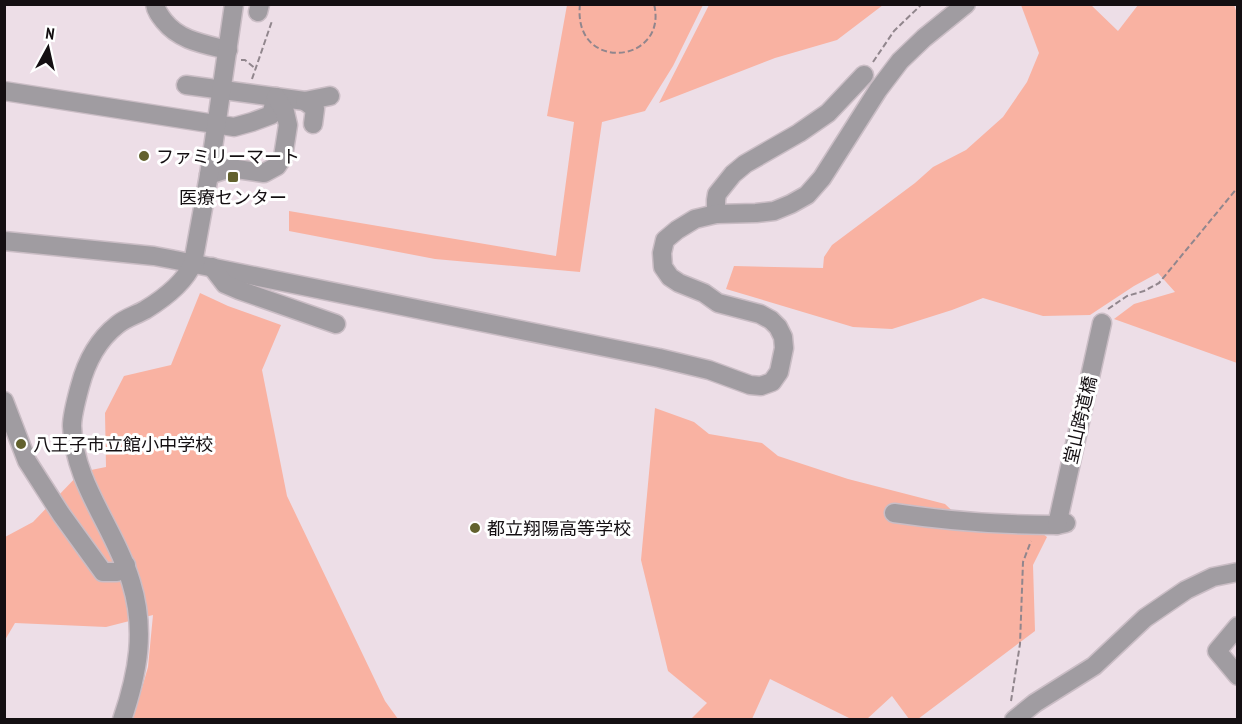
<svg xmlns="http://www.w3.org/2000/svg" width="1242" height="724" viewBox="0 0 1242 724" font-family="'PT Sans Narrow','Noto Sans JP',sans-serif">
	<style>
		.green { fill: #f9b2a2 }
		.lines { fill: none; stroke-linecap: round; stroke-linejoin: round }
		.minor-casing { stroke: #cabdc5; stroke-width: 21 }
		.path { stroke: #91868d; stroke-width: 2; stroke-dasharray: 6 3; stroke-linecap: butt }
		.minor { stroke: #a09ca1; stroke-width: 18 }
		.poi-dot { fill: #62612d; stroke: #fff; stroke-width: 2 }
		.labels { text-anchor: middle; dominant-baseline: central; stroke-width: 6; stroke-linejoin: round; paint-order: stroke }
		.poi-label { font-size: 18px; fill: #140f12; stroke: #fff; text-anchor: start }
		.street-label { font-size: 18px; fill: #140f12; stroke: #fff }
	</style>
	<rect width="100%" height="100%" fill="#eddee7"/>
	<g class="green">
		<path d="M567,5h136l-30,61 -28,45 -43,11 -22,150 -145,-13 -146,-28v-20l267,45 18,-134 -27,-6z"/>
		<path d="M709,5v-1l174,1 -46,35 -62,18 -116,45z"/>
		<path d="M1021,5h70l27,26 20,-26h96l4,11 -1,347 -123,-44 20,-15 41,-12 -17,-19 -24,13 -44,29 -47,1 -60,-18 -31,12 -60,19 -39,-2 -127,-38 8,-23 89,2 1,-11 8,-12 83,-62 18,-16 33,-17 37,-33 24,-35 12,-29z"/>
		<path d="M200,293l28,13 53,19 -19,45 25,126 98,205 13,18h-265l15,-52 5,-52 -47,12 -91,-4 -10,17v-103l28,-15 48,-50 25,-5 -1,-54 19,-37 47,-11z"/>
		<path d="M655,408l39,14 15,12 53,9 16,13 70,23 97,25 17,16 65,2 20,15 -14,28 2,66 -117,88h-9l-17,-23 -25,23h-16l-81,-40 -18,40h-61l16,-16 -39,-32 -27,-111z"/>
	</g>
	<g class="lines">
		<defs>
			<g id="minor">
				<path d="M155,4c1,7 5,12 9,17 16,20 40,23 64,29"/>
				<path d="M258,12l2,-8"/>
				<path d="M186,85l119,16 25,-5"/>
				<path d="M4,91l230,36 18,-5 19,-7 5,-18"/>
				<path d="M305,101l10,8 -2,15"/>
				<path d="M209,175l21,-7 34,5 13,-7 6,-9 5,-32 -3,-13 -9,-15"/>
				<path d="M716,214v-14l1,-6 16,-20 12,-10 54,-31 29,-20 36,-38"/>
				<path d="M4,241l150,15 16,3 489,99 50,12 41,15 11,1 11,-4 7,-10 5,-24 -1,-11 -5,-10 -7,-7 -11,-6 -42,-11 -14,-10 -25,-10 -9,-6 -7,-10 -1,-14 3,-13 12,-10 18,-11 21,-5 40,-1 18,-2 17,-7 16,-9 15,-17 56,-88 22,-29 24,-23 42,-34"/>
				<path d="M212,267l13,17 14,6 97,34"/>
				<path d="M4,401l23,60 34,53 42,58h14l9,-7"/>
				<path d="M894,513c54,8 108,12 163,12l9,-2"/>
				<path d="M1057,525l45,-202"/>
				<path d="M1238,626l-21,25 21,25"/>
				<path d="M122,720c16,-47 24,-90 9,-138 -16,-54 -57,-98 -59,-156 0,-11 5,-29 8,-40 6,-23 18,-46 37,-61 8,-7 19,-10 28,-15 18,-11 40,-28 48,-47l16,-88 25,-171"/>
				<path d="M1014,720l21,-17 59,-37 51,-48 41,-28 27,-13 25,-5"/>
			</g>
		</defs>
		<use href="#minor" class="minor-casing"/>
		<g class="path">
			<path d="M580,4c-8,70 89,60 74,0"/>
			<path d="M241,60h4l11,9"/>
			<path d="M873,62l21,-31 28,-27"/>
			<path d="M252,79l20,-58"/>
			<path d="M1108,309l19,-13 17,-5 15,-8 79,-96"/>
			<path d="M1011,701l9,-57 3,-82 8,-21"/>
		</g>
		<use href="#minor" class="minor"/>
	</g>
	<g class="poi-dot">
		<circle cx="144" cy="156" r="6"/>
		<rect x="227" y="171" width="12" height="12" rx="3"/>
		<circle cx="21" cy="444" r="6"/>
		<circle cx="475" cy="528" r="6"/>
	</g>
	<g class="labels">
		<g class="poi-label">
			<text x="156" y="156">ファミリーマート</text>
			<text x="233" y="197" text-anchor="middle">医療センター</text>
			<text x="33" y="444">八王子市立館小中学校</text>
			<text x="487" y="528">都立翔陽高等学校</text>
		</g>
		<g class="street-label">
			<text transform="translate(1080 420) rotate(-77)">堂山跨道橋</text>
		</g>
	</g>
	<rect width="1242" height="724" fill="none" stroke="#140f12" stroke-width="12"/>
	<g transform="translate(48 48) rotate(8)" stroke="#ffffff" stroke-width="4.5" paint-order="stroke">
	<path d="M0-4.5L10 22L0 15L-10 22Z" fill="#140f12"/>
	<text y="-9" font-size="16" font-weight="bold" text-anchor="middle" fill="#140f12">N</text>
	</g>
</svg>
